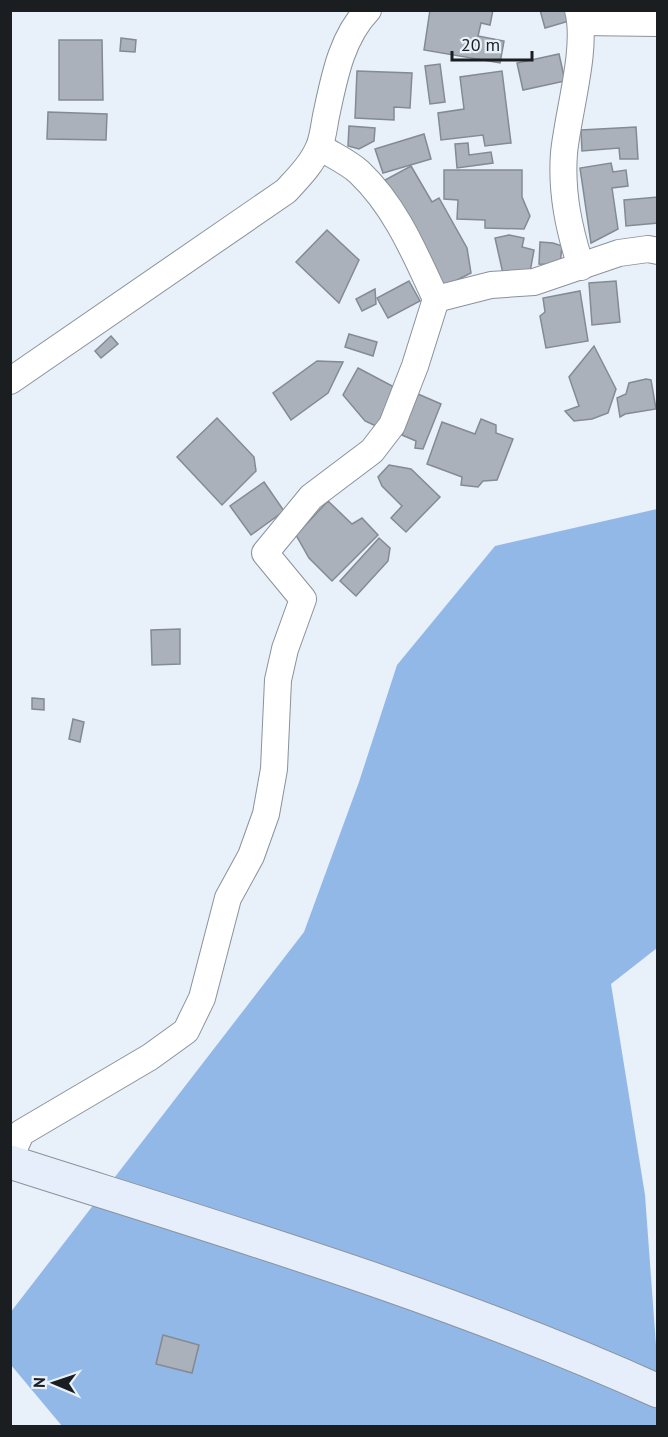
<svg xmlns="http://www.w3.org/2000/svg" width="668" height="1437" viewBox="0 0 668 1437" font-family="'PT Sans',sans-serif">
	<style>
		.forest { fill: #92b8e7 }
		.building { fill: #aab1ba; stroke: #848a93; stroke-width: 1.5 }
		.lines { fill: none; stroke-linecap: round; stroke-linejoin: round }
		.street-casing { stroke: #8b929b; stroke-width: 28 }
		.secondary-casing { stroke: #8b929b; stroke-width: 35 }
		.street { stroke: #fff; stroke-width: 26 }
		.secondary { stroke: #e5eefa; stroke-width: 33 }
	</style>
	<rect width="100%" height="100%" fill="#e8f0f9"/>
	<path class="forest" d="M657,509v439l-46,36 34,211 12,164v67h-595l-51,-61 -1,-52 294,-381 55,-150 38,-117 98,-119z"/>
	<g class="building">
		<path d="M430,10h63l-3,15 -9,-2 -3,13 26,5 -4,22 -76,-13z"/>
		<path d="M540,10h26l3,11 -24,7z"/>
		<path d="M121,38l15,2 -1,12 -15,-1z"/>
		<path d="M59,40h43l1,60h-44z"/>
		<path d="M559,54l6,27 -42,9 -6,-27z"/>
		<path d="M440,64l5,38 -15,2 -5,-38z"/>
		<path d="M357,71l55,2 -2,35 -16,-1v13l-39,-2z"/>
		<path d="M502,71l9,72 -26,3 -2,-11 -42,5 -3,-27 26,-4 -4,-32z"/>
		<path d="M48,112l59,2 -1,26 -59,-1z"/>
		<path d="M349,126l26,2 -1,13 -15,8 -11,-3z"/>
		<path d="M636,127l2,32h-18l-1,-11 -37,3 -1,-21z"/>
		<path d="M424,134l7,25 -48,14 -8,-24z"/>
		<path d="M468,143l1,12 22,-3 2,11 -36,5 -2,-24z"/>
		<path d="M611,163l2,9 13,-2 2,16 -16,2 6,41 -27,14 -11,-75z"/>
		<path d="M411,166l21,36 7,-4 28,50 4,25 -32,16 -54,-109z"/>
		<path d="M444,170h78v27l8,19 -6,13 -39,-1v-8l-28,-1 1,-19 -14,-1z"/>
		<path d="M658,197v26l-32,3 -2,-26z"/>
		<path d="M327,230l32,30 -20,43 -43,-41z"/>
		<path d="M509,235l15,3 -2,9 12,3 -4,22 -26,6 -9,-40z"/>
		<path d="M540,242l13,1 9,3 -2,19 -21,-1z"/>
		<path d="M409,281l11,20 -32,17 -11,-20z"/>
		<path d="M616,281l4,41 -28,3 -3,-42z"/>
		<path d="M375,289l1,15 -14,7 -6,-12z"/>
		<path d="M580,291l8,50 -42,7 -6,-32 5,-4 -2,-14z"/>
		<path d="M349,334l28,8 -4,14 -28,-9z"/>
		<path d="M111,336l7,8 -17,14 -6,-7z"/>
		<path d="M594,346l22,43 -8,24 -16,6 -18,2 -9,-10 14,-5 -10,-29z"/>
		<path d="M317,361l26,1 -15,31 -37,27 -18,-27z"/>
		<path d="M358,368l40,21 -20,38 -13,-6 -22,-26z"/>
		<path d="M646,379l5,1 5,29 -31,5 -5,3 -3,-19 9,-4 3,-11z"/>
		<path d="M418,394l23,10 -18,45 -8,-1 1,-7 -14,-6z"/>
		<path d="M217,418l37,39 2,14 -34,34 -45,-48z"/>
		<path d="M481,419l15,6v8l17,6 -16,41 -14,1 -5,6 -17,-2 1,-8 -35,-13 15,-42 33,12z"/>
		<path d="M389,465l22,4 29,28 -34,35 -15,-14 11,-12 -20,-20 -4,-9z"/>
		<path d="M264,482l20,29 -33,24 -21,-29z"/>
		<path d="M328,501l24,23 10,-6 16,17 -46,46 -23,-23 -13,-23z"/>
		<path d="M379,538l11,10 -2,13 -32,35 -16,-15z"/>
		<path d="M180,629v35l-28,1 -1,-35z"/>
		<path d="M32,698l12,1v11l-12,-1z"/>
		<path d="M73,719l11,3 -4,20 -11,-3z"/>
		<path d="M163,1335l36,10 -7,28 -36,-9z"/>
	</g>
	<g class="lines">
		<defs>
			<g id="street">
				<path d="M578,10c10,38 -10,102 -14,143 -3,40 5,76 17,114"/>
				<path d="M581,22l77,1"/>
				<path d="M436,299l55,-14 43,-3 85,-29 29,-4 10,2"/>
				<path d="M10,381l276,-190c12,-13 26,-27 33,-44 4,-9 5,-21 7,-31 8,-37 15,-78 42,-106"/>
				<path d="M10,1158l11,-25 129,-76 36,-26 16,-33 26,-100 23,-42 15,-42 8,-45 4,-89 7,-31 18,-50 -38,-46 46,-56 61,-46 20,-26 23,-59 21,-67c-21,-45 -40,-92 -77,-127 -11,-10 -27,-17 -39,-25"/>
			</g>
			<path id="secondary" d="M10,1162c219,70 438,134 648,229"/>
		</defs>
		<use href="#street" class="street-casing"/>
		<use href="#secondary" class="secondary-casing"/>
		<use href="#street" class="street"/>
		<use href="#secondary" class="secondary"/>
	</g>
	<rect width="668" height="1437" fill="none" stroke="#1b1e21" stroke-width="24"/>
	<g transform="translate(54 1383) rotate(272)" stroke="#e8f0f9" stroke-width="4.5" paint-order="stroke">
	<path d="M0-4.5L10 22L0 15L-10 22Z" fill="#1b1e21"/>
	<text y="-9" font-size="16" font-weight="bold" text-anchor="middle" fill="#1b1e21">N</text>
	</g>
	<path d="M452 51v9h80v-9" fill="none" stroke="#1b1e21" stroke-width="3"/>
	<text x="461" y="51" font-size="18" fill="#1b1e21" stroke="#e8f0f9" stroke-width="4.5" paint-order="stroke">20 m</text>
</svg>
